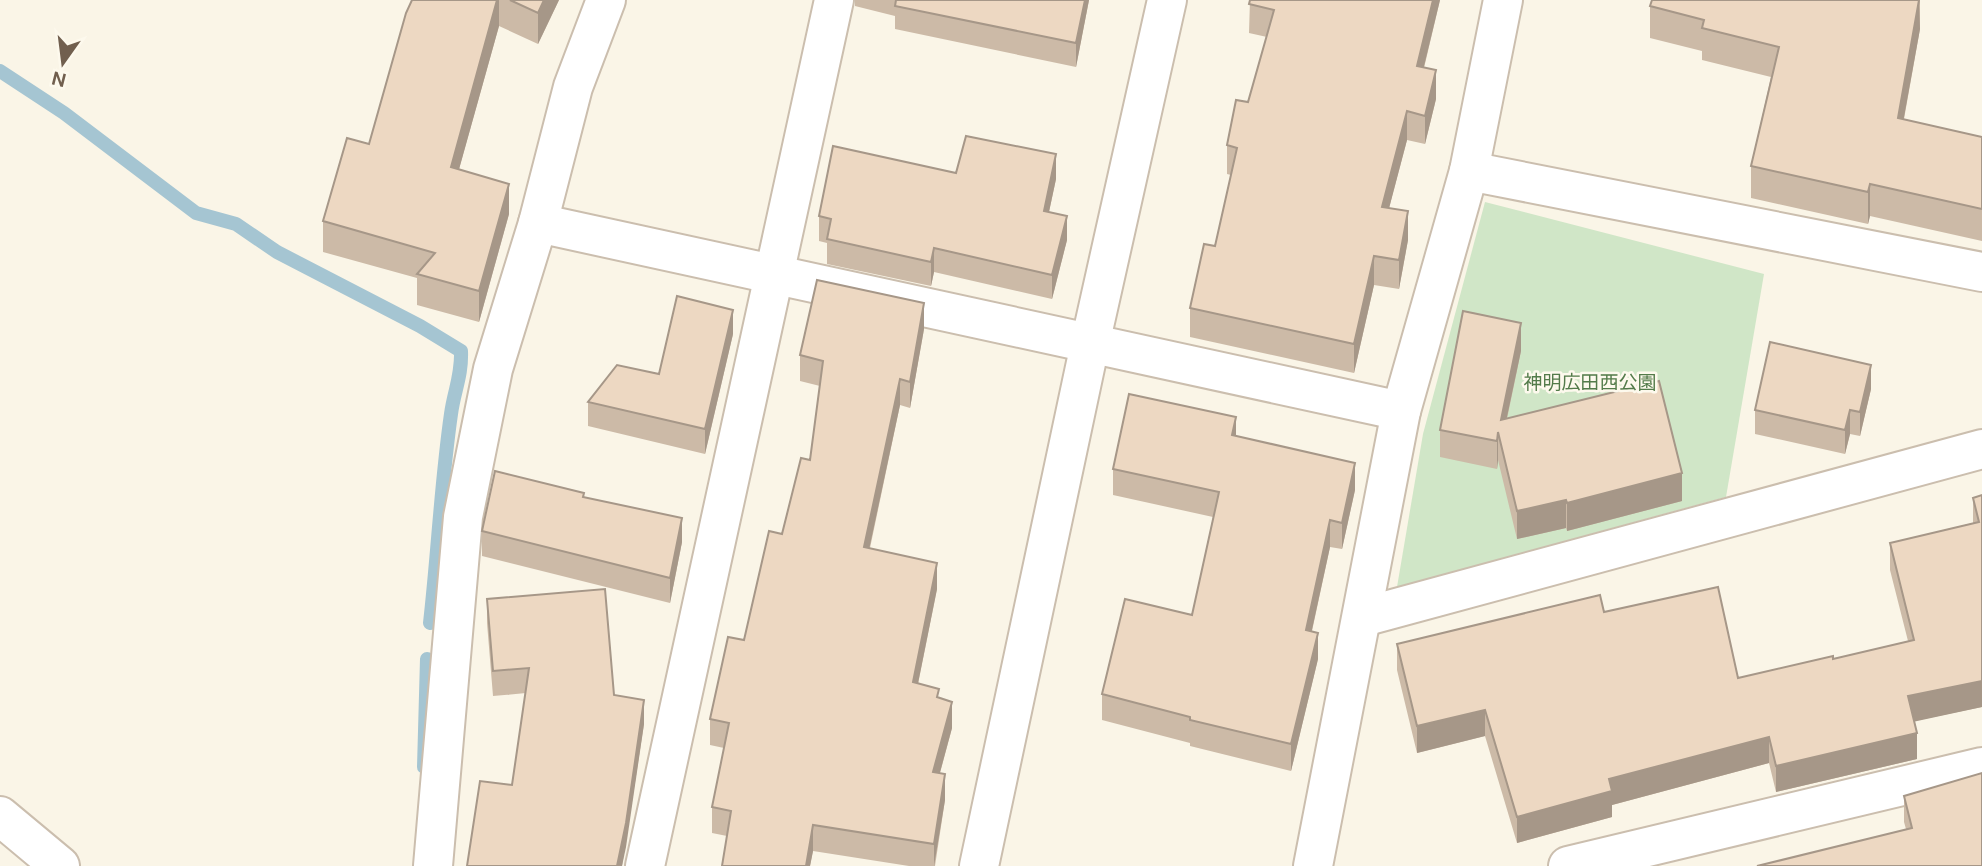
<svg xmlns="http://www.w3.org/2000/svg" width="1982" height="866" viewBox="0 0 1982 866" font-family="'DM Sans','Noto Sans JP',sans-serif">
	<style>
		.green { fill: #d0e6c7 }
		.lines { fill: none; stroke-linecap: round; stroke-linejoin: round }
		.stream { stroke: #a5c5d2; stroke-width: 14 }
		.minor-casing { stroke: #cbbeae; stroke-width: 42 }
		.tertiary-casing { stroke: #cbbeae; stroke-width: 42 }
		.minor { stroke: #fff; stroke-width: 38 }
		.tertiary { stroke: #fff; stroke-width: 38 }
		.wall { fill: #ccbaa7 }
		.shaded-wall { fill: #a69788 }
		.building { fill: #edd8c2; stroke: #a69788; stroke-width: 2 }
		.labels { text-anchor: middle; dominant-baseline: central; stroke-width: 5; stroke-linejoin: round; paint-order: stroke }
		.park-label { font-size: 19px; fill: #537b4a; stroke: #fdf9ed }
	</style>
	<rect width="100%" height="100%" fill="#faf5e7"/>
	<path class="green" d="M1485,202l279,72 -38,223 -329,90 26,-153z"/>
	<g class="lines">
		<g class="stream">
			<path d="M0,71l64,42 132,100 40,11 41,28 143,74 41,25c1,25 -7,40 -10,63 -10,69 -13,139 -21,209"/>
			<path d="M424,767l3,-108"/>
		</g>
		<defs>
			<g id="minor">
				<path d="M1469,171l513,101"/>
				<path d="M538,223l863,188"/>
				<path d="M1363,617l619,-168"/>
				<path d="M0,816l60,50"/>
				<path d="M433,866l30,-349 30,-148 45,-146 35,-136 33,-87"/>
				<path d="M645,866l189,-866"/>
				<path d="M1313,866l88,-455 68,-240 34,-171"/>
				<path d="M1568,866l414,-99"/>
			</g>
			<path id="tertiary" d="M979,866l111,-522 77,-344"/>
		</defs>
		<use href="#minor" class="minor-casing"/>
		<use href="#tertiary" class="tertiary-casing"/>
		<use href="#minor" class="minor"/>
		<use href="#tertiary" class="tertiary"/>
	</g>
	<g class="wall">
		<path d="M412,0h147l-21,44 -39,-18 -40,143 50,45 -30,108 -62,-17v-27l-94,-26v-31l46,-77z"/>
		<path d="M855,0h234l-13,67 -181,-38v-13l-40,-10z"/>
		<path d="M1250,0h190l-16,68 12,31 -11,45 -18,-4 -18,68 19,32 -9,49 -25,-4 -20,88 -164,-36v-29l25,-62 16,-71 -4,-1v-29l21,-43 19,-65 -18,-4z"/>
		<path d="M1920,0v29l-16,90 78,18v104l-112,-25 -2,8 -117,-26v-32l20,-89 -69,-17v-9l-52,-13v-32z"/>
		<path d="M956,173l100,6 -7,33 18,28 -15,59 -118,-27 -3,14 -104,-22v-21l-8,-2v-25z"/>
		<path d="M924,329l-14,79 -10,-3 -30,143 67,41 -19,95 21,14 13,30 -12,45 5,27 -10,66h-26l-96,-15 -3,15h-88l5,-30 -15,-3v-26l12,-59 -14,-3v-26l34,-79 38,-106 28,-74 10,-74 -20,-5v-26z"/>
		<path d="M733,334l-28,120 -117,-28v-24l71,-28z"/>
		<path d="M1521,351l-14,68 175,82 -115,30 -1,-3 -49,11 -19,-79 -1,9 -57,-12v-27z"/>
		<path d="M1871,389l-11,47 -10,-2 -5,20 -90,-20v-24z"/>
		<path d="M1236,436l119,54 -13,59 -12,-2 -18,84 6,28 -27,112 -101,-25v-3l-88,-23v-26l90,-79 21,-98 -100,-22v-26z"/>
		<path d="M1982,495v212l-68,14 3,38 -141,33 -7,-29 -157,42v12l-95,26 -32,-107 -68,17 -20,-83v-26l207,-32 134,66 95,-19 75,-18 -18,-71v-27l83,-20v-25z"/>
		<path d="M584,498l98,44 -12,61 -188,-47v-25z"/>
		<path d="M487,599l127,96 30,29 -22,142h-155l45,-81 14,-92 -33,3 -6,-73z"/>
		<path d="M1904,796l78,70 -76,-37 -2,-7z"/>
	</g>
	<g class="shaded-wall">
		<path d="M497,0h2v26l-48,172v-31z"/>
		<path d="M544,0h15l-21,44v-31z"/>
		<path d="M1085,0h4l-13,67v-24z"/>
		<path d="M1433,0h7l-23,95v-29z"/>
		<path d="M1919,0l1,29 -22,121v-32z"/>
		<path d="M1436,70v29l-11,45v-28z"/>
		<path d="M1407,111v29l-25,95v-28z"/>
		<path d="M1056,154v25l-12,56v-24z"/>
		<path d="M509,184v30l-30,108v-31z"/>
		<path d="M1870,184v32l-2,8v-32z"/>
		<path d="M1408,211v29l-9,49v-29z"/>
		<path d="M1067,216v24l-15,59v-24z"/>
		<path d="M934,248v24l-3,14v-24z"/>
		<path d="M1374,256v29l-20,88v-29z"/>
		<path d="M924,303v26l-14,79v-26z"/>
		<path d="M733,310v24l-28,120v-25z"/>
		<path d="M1521,323v28l-20,94v-25z"/>
		<path d="M1871,365v24l-11,47v-24z"/>
		<path d="M900,379v26l-36,168v-26z"/>
		<path d="M1850,410v24l-5,20v-24z"/>
		<path d="M1236,417v27l-4,-9z"/>
		<path d="M1498,432v28l-1,9v-28z"/>
		<path d="M1355,463v27l-13,59v-26z"/>
		<path d="M1682,473v28l-115,30v-28z"/>
		<path d="M1566,500v28l-49,11v-28z"/>
		<path d="M682,518v24l-12,61v-25z"/>
		<path d="M1330,520v27l-24,110v-27z"/>
		<path d="M937,563v26l-24,119v-26z"/>
		<path d="M1318,633v26l-27,112v-27z"/>
		<path d="M1982,681v26l-74,16v-27z"/>
		<path d="M644,700v24l-18,123 -4,19h-5z"/>
		<path d="M952,702v26l-19,70v-26z"/>
		<path d="M1485,710v26l-68,17v-27z"/>
		<path d="M1917,733v26l-141,33v-26z"/>
		<path d="M1769,737v26l-157,42v12l-95,26v-26l92,-38z"/>
		<path d="M945,774v26l-11,66v-22z"/>
		<path d="M813,825v26l-3,15h-4z"/>
	</g>
	<g class="building">
		<path d="M412,0h85l-46,167 58,17 -30,107 -62,-17 18,-21 -112,-32 24,-83 22,6 37,-131z"/>
		<path d="M510,0h34l-6,13z"/>
		<path d="M896,0h189l-9,43 -181,-37z"/>
		<path d="M1250,0h183l-16,66 19,4 -11,46 -18,-5 -25,96 26,4 -9,49 -25,-4 -20,88 -164,-36 14,-64 11,2 22,-98 -10,-3 9,-45 12,2 26,-92 -25,-6z"/>
		<path d="M1652,0h267l-21,118 84,19v72l-112,-25 -2,8 -117,-26 28,-119 -77,-19 2,-8 -54,-14z"/>
		<path d="M966,136l90,18 -12,57 23,5 -15,59 -118,-27 -3,14 -104,-23 4,-20 -12,-3 14,-70 123,27z"/>
		<path d="M817,280l107,23 -14,79 -10,-3 -36,168 73,16 -24,119 26,7 -2,8 15,5 -19,70 12,2 -11,70 -121,-19 -7,41h-84l9,-55 -19,-4 17,-84 -19,-4 18,-82 16,3 25,-109 13,3 19,-76 9,2 13,-99 -23,-6z"/>
		<path d="M677,296l56,14 -28,119 -117,-27 29,-37 42,9z"/>
		<path d="M1463,311l58,12 -20,97 158,-39 23,92 -115,30 -1,-3 -49,11 -19,-79 -1,9 -57,-11z"/>
		<path d="M1770,342l101,23 -11,47 -10,-2 -5,20 -90,-20z"/>
		<path d="M1129,394l107,23 -4,18 123,28 -13,60 -12,-3 -24,110 12,3 -27,111 -101,-24v-3l-88,-23 23,-95 67,16 27,-123 -106,-23z"/>
		<path d="M495,471l89,22 -1,4 99,21 -12,60 -188,-47z"/>
		<path d="M1982,495v186l-74,15 9,37 -141,33 -7,-29 -160,42 3,12 -95,26 -32,-107 -68,16 -20,-82 203,-49 4,17 114,-25 20,91 95,-22v3l81,-19 -24,-97 89,-21 -6,-24z"/>
		<path d="M605,589l9,106 30,5 -18,123 -9,43h-150l13,-85 32,4 17,-117 -36,3 -6,-72z"/>
		<path d="M1982,773v93h-225l155,-38 -8,-32z"/>
	</g>
	<g class="labels">
		<g class="park-label">
			<text x="1590" y="382">神明広田西公園</text>
		</g>
	</g>
	<g transform="translate(63 63) rotate(194)" stroke="#fdf9ed" stroke-width="5" paint-order="stroke">
	<path d="M0-5L12 26L0 18L-12 26Z" fill="#715f4e"/>
	<text y="-10" font-size="19" font-weight="bold" text-anchor="middle" fill="#715f4e">N</text>
	</g>
</svg>
